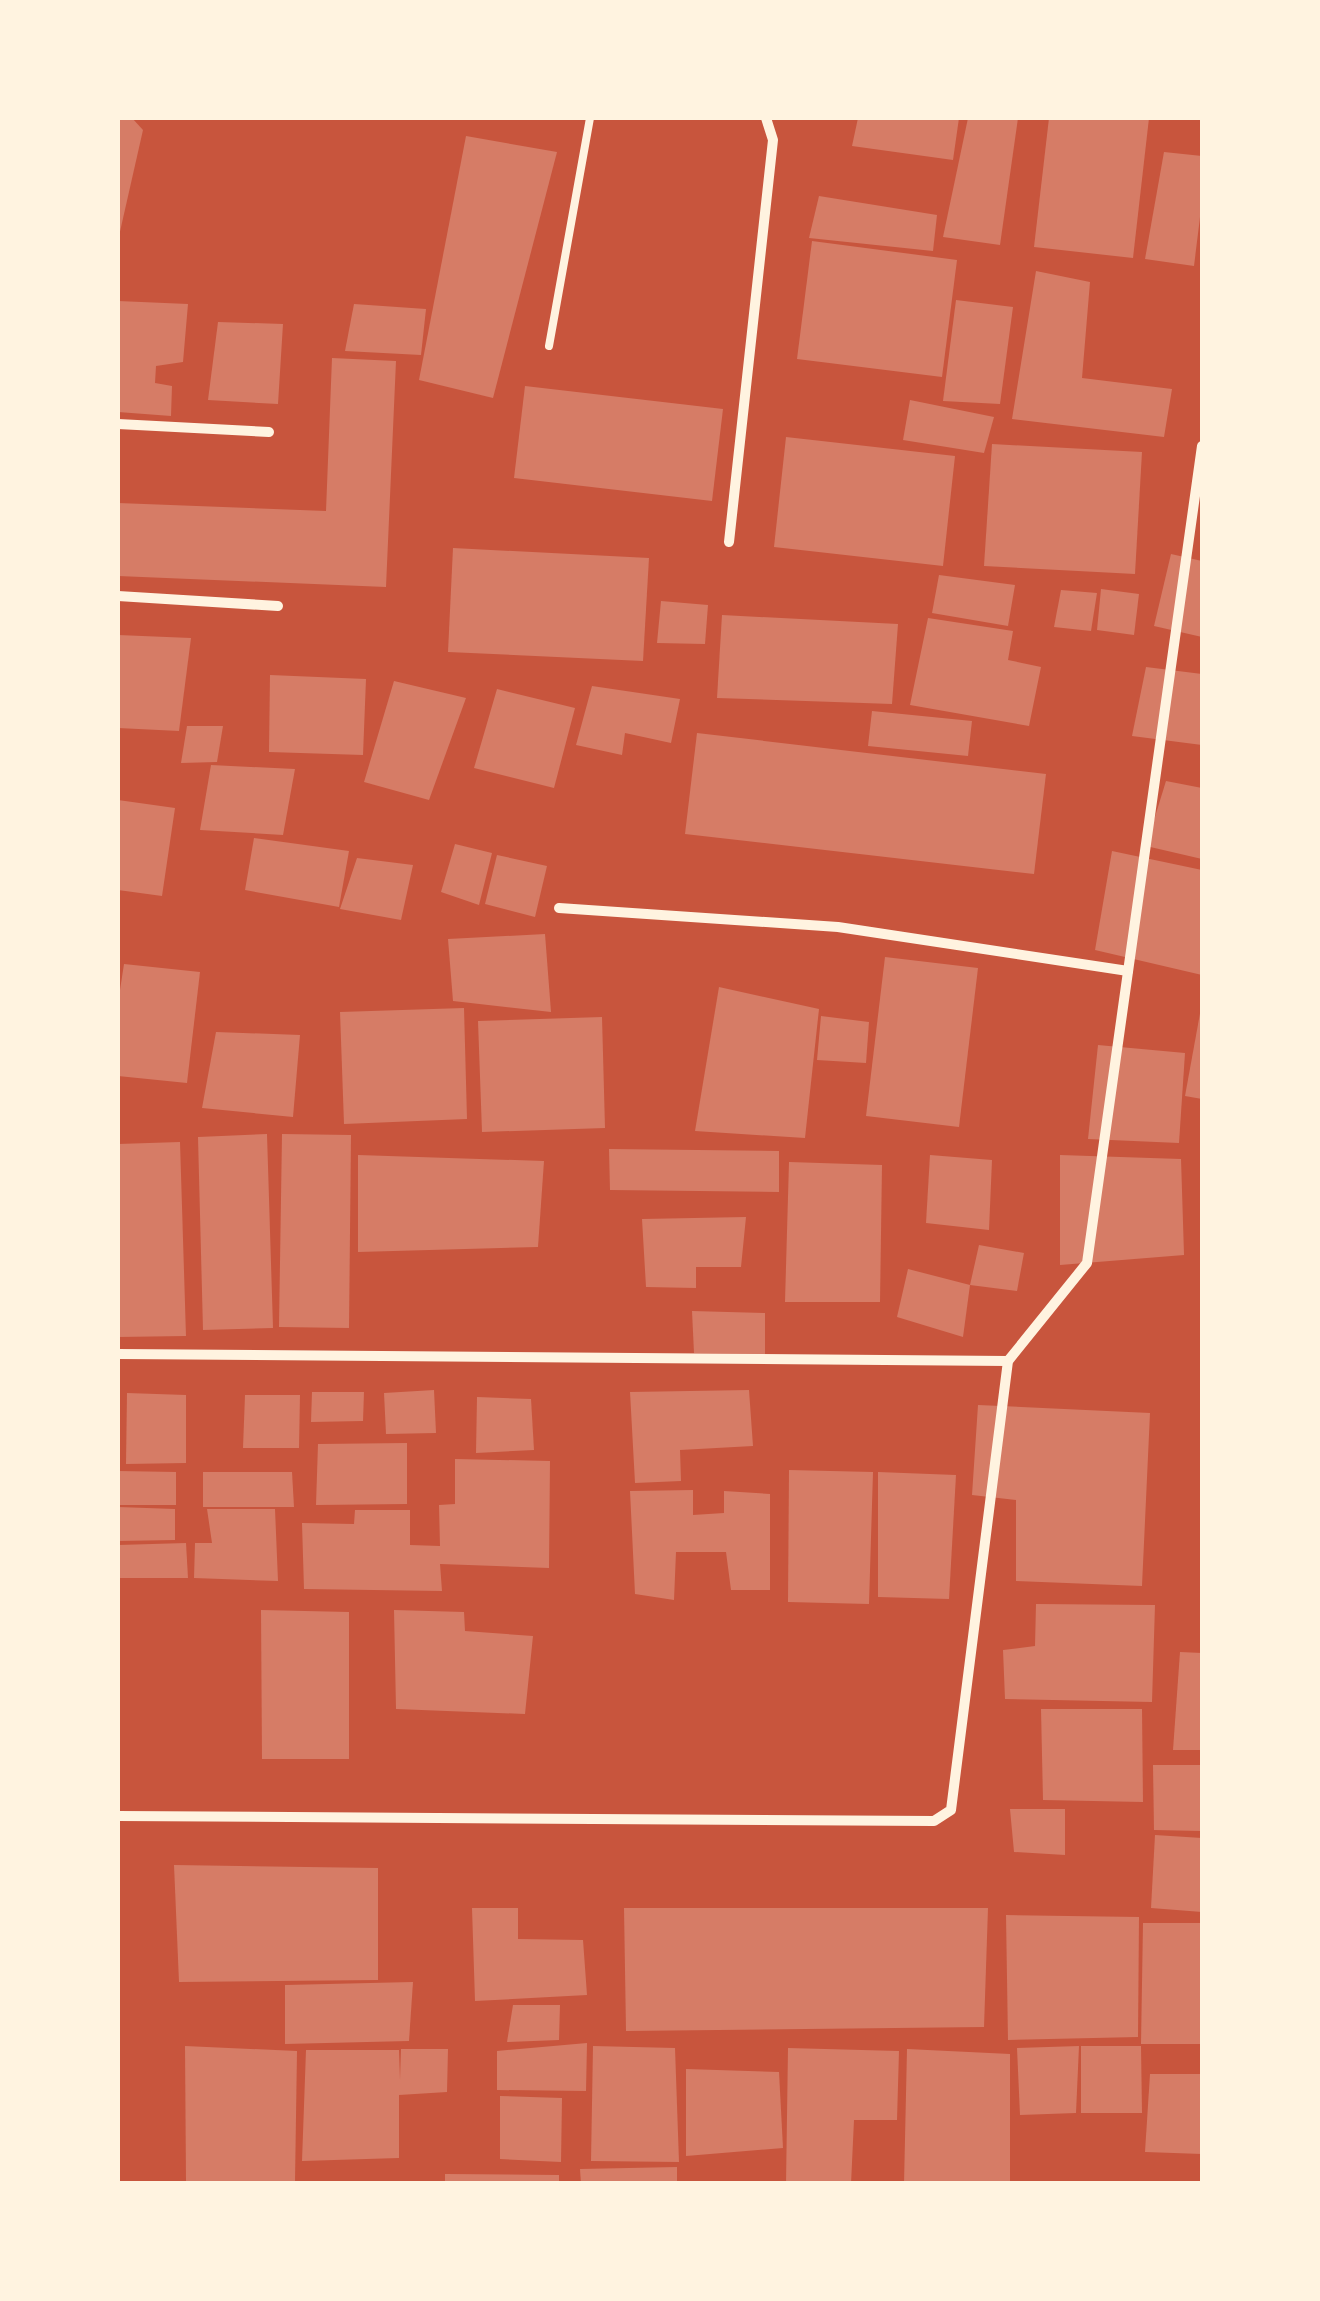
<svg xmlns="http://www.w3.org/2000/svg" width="1320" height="2301" viewBox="0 0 1320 2301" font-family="Ubuntu,sans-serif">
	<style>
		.building { fill: #d67c66 }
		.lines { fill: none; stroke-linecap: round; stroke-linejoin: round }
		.service { stroke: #fff3e0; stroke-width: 8 }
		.minor { stroke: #fff3e0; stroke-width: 10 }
	</style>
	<rect width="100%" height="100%" fill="#c8553d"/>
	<g class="building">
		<path d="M118,118h14l11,12 -24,106z"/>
		<path d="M858,118h101l-6,42 -101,-14z"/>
		<path d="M968,118h50l-18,127 -57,-8z"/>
		<path d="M1049,118h100l-16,140 -99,-11z"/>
		<path d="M466,136l91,16 -64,246 -74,-18z"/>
		<path d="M1164,152l38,4v45l-8,65 -49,-7z"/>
		<path d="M819,196l118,19 -4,36 -124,-13z"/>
		<path d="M812,241l145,19 -15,117 -145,-18z"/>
		<path d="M1036,271l54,11 -8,96 90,11 -8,48 -152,-18z"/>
		<path d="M956,300l57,7 -13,97 -57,-3z"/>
		<path d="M118,301l70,3 -5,58 -27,4 -1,17 17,3 -1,30 -53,-4z"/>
		<path d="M354,304l72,5 -5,46 -76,-4z"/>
		<path d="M218,322l65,2 -5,80 -70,-4z"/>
		<path d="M332,358l64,3 -10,226 -268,-11v-73l208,8z"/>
		<path d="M525,386l198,23 -11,92 -198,-23z"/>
		<path d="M910,400l84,17 -10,36 -81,-13z"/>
		<path d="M786,437l169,19 -12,110 -169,-19z"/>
		<path d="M992,444l150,8 -7,122 -151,-8z"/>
		<path d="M453,548l196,10 -6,103 -195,-9z"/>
		<path d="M1171,554l31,7v76l-48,-11z"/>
		<path d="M939,575l76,10 -7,41 -76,-13z"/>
		<path d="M1101,589l38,5 -5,41 -37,-5z"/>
		<path d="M1061,590l36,3 -6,38 -37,-4z"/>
		<path d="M661,601l47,4 -3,39 -48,-1z"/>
		<path d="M722,615l176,9 -6,80 -175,-6z"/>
		<path d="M928,618l85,13 -5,29 33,7 -12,59 -119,-21z"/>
		<path d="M118,635l73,3 -12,93 -61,-3z"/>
		<path d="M1146,667l56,7v71l-70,-9z"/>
		<path d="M270,675l96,4 -3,76 -94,-3z"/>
		<path d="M394,681l72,17 -37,102 -65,-18z"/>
		<path d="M592,686l88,13 -9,44 -46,-10 -3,22 -46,-10z"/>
		<path d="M497,689l78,19 -21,80 -80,-20z"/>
		<path d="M872,711l100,10 -4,35 -100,-10z"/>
		<path d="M187,726h36l-6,36 -36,1z"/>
		<path d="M697,733l349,41 -12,100 -349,-40z"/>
		<path d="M211,765l84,4 -12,66 -83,-5z"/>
		<path d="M1166,781l36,7v71l-56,-13z"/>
		<path d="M118,800l57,8 -13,88 -44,-6z"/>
		<path d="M254,838l95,13 -10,56 -94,-17z"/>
		<path d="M455,844l37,9 -13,52 -38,-13z"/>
		<path d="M1112,851l90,19v105l-107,-25z"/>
		<path d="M497,855l50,11 -12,51 -50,-13z"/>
		<path d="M357,858l56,7 -12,55 -61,-11z"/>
		<path d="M545,934l6,78 -98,-11 -5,-62z"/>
		<path d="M885,957l93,11 -19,159 -93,-11z"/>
		<path d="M124,964l76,8 -13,111 -69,-7v-73z"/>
		<path d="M719,987l100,22 -14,129 -110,-7z"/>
		<path d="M464,1008l3,111 -123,5 -4,-112z"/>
		<path d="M1201,1008h1v91l-17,-3z"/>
		<path d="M821,1016l48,6 -3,41 -49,-3z"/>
		<path d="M602,1017l3,111 -123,4 -4,-111z"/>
		<path d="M216,1032l84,3 -7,82 -91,-9z"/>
		<path d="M1098,1045l87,8 -6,90 -91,-4z"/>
		<path d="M267,1134l6,194 -70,2 -5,-193z"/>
		<path d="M282,1134l69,1 -2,193 -70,-1z"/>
		<path d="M180,1142l6,194 -68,1v-193z"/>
		<path d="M609,1149l170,2v41l-169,-2z"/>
		<path d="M358,1155l186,6 -6,86 -180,5z"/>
		<path d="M930,1155l62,5 -3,70 -63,-7z"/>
		<path d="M1060,1155l121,4 3,96 -124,10z"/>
		<path d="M789,1162l93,3 -2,137h-95z"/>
		<path d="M746,1217l-5,50h-45v21l-50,-1 -4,-68z"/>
		<path d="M979,1245l45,8 -7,38 -47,-6z"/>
		<path d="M908,1269l62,16 -7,52 -66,-20z"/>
		<path d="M692,1311l73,2v41l-71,-1z"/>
		<path d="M434,1390l2,43 -50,1 -2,-41z"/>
		<path d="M749,1390l4,56 -73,4 1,31 -46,2 -5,-91z"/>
		<path d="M312,1392h52l-1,29 -52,1z"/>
		<path d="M127,1393l59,2v68l-60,1z"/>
		<path d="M245,1395h55l-1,53h-56z"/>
		<path d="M477,1397l54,2 3,51 -58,3z"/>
		<path d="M978,1405l172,8 -8,173 -126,-5v-81l-44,-5z"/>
		<path d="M407,1443v61l-91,1 2,-61z"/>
		<path d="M455,1459l95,2 -1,107 -109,-4 2,27 -138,-2 -2,-66 52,1 1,-14h55v35l30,1 -1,-41 16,-1z"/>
		<path d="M789,1470l84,2 -4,132 -81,-2z"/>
		<path d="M118,1471l58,1v33h-58z"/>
		<path d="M203,1472h89l2,35h-91z"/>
		<path d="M878,1472l78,3 -7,124 -71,-2z"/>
		<path d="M693,1490v25l31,-2v-22l46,3v96h-39l-5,-38h-50l-2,48 -39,-6 -5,-103z"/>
		<path d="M118,1507l57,2v31l-57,1z"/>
		<path d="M207,1509h68l3,72 -84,-3 1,-35h17z"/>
		<path d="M186,1543l2,35h-70v-33z"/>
		<path d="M1036,1604l119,1 -3,97 -147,-3 -2,-49 32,-4z"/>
		<path d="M261,1610l88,2v147h-87z"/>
		<path d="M394,1610l70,2 1,19 68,5 -8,78 -129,-5z"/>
		<path d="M1180,1652l22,1v97h-29z"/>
		<path d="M1041,1709h101l1,93 -100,-2z"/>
		<path d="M1153,1765h49v66l-48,-1z"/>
		<path d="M1010,1809h55v46l-51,-3z"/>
		<path d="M1155,1835l47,3v74l-51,-4z"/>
		<path d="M174,1865l204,3v112l-199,2z"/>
		<path d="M472,1908h46v31l65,1 4,55 -112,6z"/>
		<path d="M624,1908h364l-4,119 -358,4z"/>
		<path d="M1006,1915l133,2 -1,120 -130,3z"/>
		<path d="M1143,1923h59v121h-61z"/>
		<path d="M413,1982l-4,59 -124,3v-59z"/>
		<path d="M513,2005h47l-1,35 -52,2z"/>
		<path d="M587,2043l-1,48 -89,-1v-39z"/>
		<path d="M185,2046l112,5 -2,131h-109z"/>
		<path d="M593,2046l82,2 4,114 -88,-1z"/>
		<path d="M1079,2046l-3,67 -56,2 -3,-67z"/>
		<path d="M1081,2046h60l1,67h-61z"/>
		<path d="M788,2048l111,3 -2,69h-43l-3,64h-65z"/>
		<path d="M401,2049h47l-1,43 -48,3v63l-97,3 4,-111h93l1,30z"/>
		<path d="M907,2049l103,5v130h-106z"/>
		<path d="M686,2069l93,3 4,76 -97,8z"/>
		<path d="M1150,2074h52v80l-57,-2z"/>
		<path d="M500,2096l62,2 -1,64 -61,-3z"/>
		<path d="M677,2167v17h-96l-1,-15z"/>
		<path d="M445,2174l114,1v9h-114z"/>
	</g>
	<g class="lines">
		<path class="service" d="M549,346l41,-228"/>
		<g class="minor">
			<path d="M118,424l151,8"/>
			<path d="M729,542l44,-402 -7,-22"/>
			<path d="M118,596l160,10"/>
			<path d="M559,908l279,19 290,44"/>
			<path d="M118,1354l890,7"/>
			<path d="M118,1816l816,5 17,-11 57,-449 79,-98 115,-817"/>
		</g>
	</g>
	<rect width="1320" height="2301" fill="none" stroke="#fff3e0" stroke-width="240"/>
</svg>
